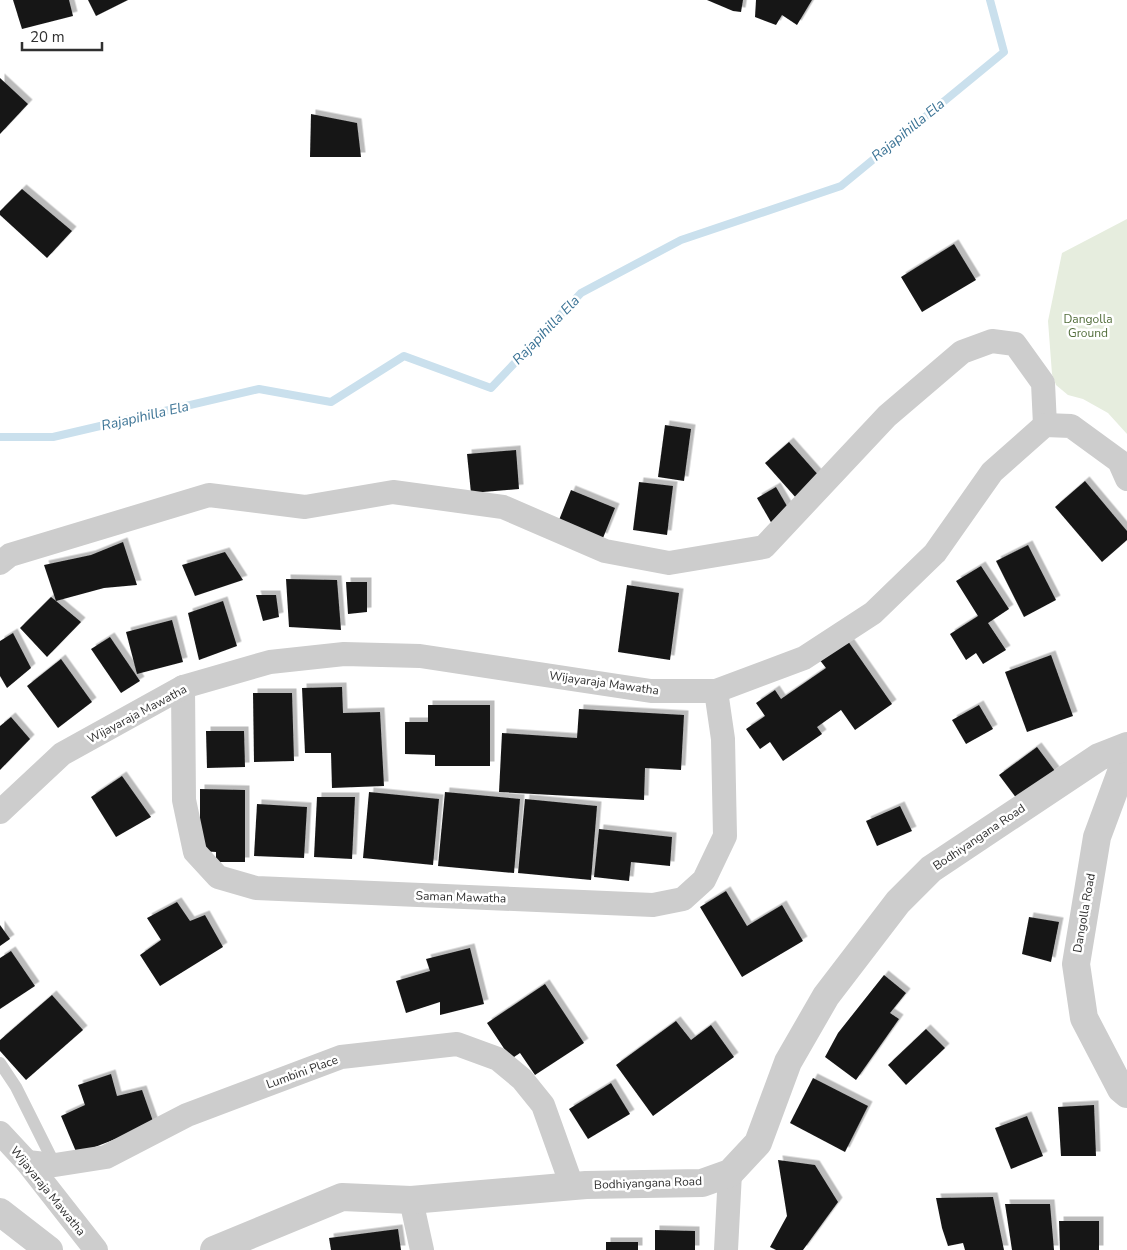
<svg xmlns="http://www.w3.org/2000/svg" width="1127" height="1250" viewBox="0 0 1127 1250" font-family="'Nunito Sans',sans-serif">
	<style>
		.green { fill: #e6edde }
		.lines { fill: none; stroke-linecap: round; stroke-linejoin: round }
		.stream { stroke: #cae0ed; stroke-width: 8 }
		.building { fill: #171717; filter: url(#shadow) }
		.service { stroke: #cdcdcd; stroke-width: 12 }
		.minor { stroke: #cdcdcd; stroke-width: 24 }
		.tertiary { stroke: #cdcdcd; stroke-width: 28 }
		.labels { text-anchor: middle; dominant-baseline: central; stroke-width: 5; stroke-linejoin: round; paint-order: stroke }
		.park-label { font-size: 12px; fill: #536e3c; stroke: #fff }
		.street-label { font-size: 12px; fill: #303030; stroke: #fff }
		.water-label { font-size: 14px; font-style: italic; fill: #3b7395; stroke: #fff }
	</style>
	<defs>
		<filter id="shadow"><feDropShadow dx="4.5" dy="-4.5" stdDeviation="0" flood-color="#0004"/></filter>
	</defs>
	<rect width="100%" height="100%" fill="#fff"/>
	<path class="green" d="M1127,219v215l-19,-21 -25,-14 -15,-4 -12,-10 -4,-11 -4,-53 14,-68z"/>
	<g class="lines">
		<path class="stream" d="M0,437h53l206,-48 72,13 73,-46 87,32 90,-95 100,-53 160,-54 163,-134 -14,-52"/>
	</g>
	<g class="building">
		<path d="M13,0h56l4,16 -51,13z"/>
		<path d="M88,0h40l-32,16z"/>
		<path d="M707,0h36l-2,12 -8,-1z"/>
		<path d="M756,0h56l-15,25 -15,-10 -6,10 -21,-8z"/>
		<path d="M0,78l28,26 -28,30z"/>
		<path d="M311,114l46,9 4,34h-51z"/>
		<path d="M22,189l50,42 -25,27 -47,-43v-4z"/>
		<path d="M954,244l22,36 -54,32 -21,-35z"/>
		<path d="M665,425l26,4 -7,52 -26,-4z"/>
		<path d="M789,442l32,36 -24,21 -32,-36z"/>
		<path d="M516,450l3,39 -48,4 -4,-39z"/>
		<path d="M1085,481l42,50v9l-25,22 -47,-55z"/>
		<path d="M639,482l34,4 -6,49 -34,-5z"/>
		<path d="M776,487l15,26 -19,11 -15,-26z"/>
		<path d="M571,490l44,18 -12,30 -44,-18z"/>
		<path d="M123,542l14,43 -33,3 -48,13 25,21 -34,35 -27,-29 31,-31 5,4 -12,-36 47,-10z"/>
		<path d="M1028,545l28,55 -32,17 -28,-56z"/>
		<path d="M225,552l18,28 -48,16 -13,-31z"/>
		<path d="M981,566l28,43 -21,14 18,27 -23,14 -7,-11 -10,7 -16,-26 28,-18 -22,-35z"/>
		<path d="M286,579l51,1 4,50 -52,-3z"/>
		<path d="M346,582h21v30l-19,2z"/>
		<path d="M627,585l52,8 -9,67 -52,-8z"/>
		<path d="M256,595h20l3,22 -16,4z"/>
		<path d="M223,601l14,45 -38,14 -11,-47z"/>
		<path d="M172,620l11,42 -46,12 -11,-42z"/>
		<path d="M13,633l18,35 -24,20 -7,-12v-35z"/>
		<path d="M843,634l49,70 -37,26 -14,-20 -24,17 5,7 -39,27 -13,-19 -10,7 -14,-20 19,-13 -9,-13 19,-13 6,9 45,-31 -11,-14z"/>
		<path d="M110,637l30,44 -19,12 -30,-44z"/>
		<path d="M1051,655l22,61 -46,16 -22,-60z"/>
		<path d="M61,659l31,43 -34,26 -31,-42z"/>
		<path d="M342,687l1,26 37,-1 4,74 -52,2 -1,-35h-26l-3,-65z"/>
		<path d="M253,693h39l2,68 -40,1z"/>
		<path d="M428,705h62v61h-55v-11l-30,-1v-32h23z"/>
		<path d="M979,705l14,24 -27,15 -14,-24z"/>
		<path d="M579,709l105,6 -3,55 -36,-2 -1,32 -145,-8 3,-59 75,5z"/>
		<path d="M11,717l19,22 -30,31v-44z"/>
		<path d="M206,731h38l1,36 -38,1z"/>
		<path d="M1037,747l18,24 -38,28 -18,-24z"/>
		<path d="M122,776l29,41 -35,20 -25,-40z"/>
		<path d="M200,789l45,1v72h-29v-10l-16,-1z"/>
		<path d="M369,792l70,7 -6,66 -70,-7z"/>
		<path d="M445,792l75,7 -6,74 -76,-7z"/>
		<path d="M317,797h38l-3,62 -38,-2z"/>
		<path d="M525,799l72,7 -6,74 -73,-7z"/>
		<path d="M257,804l50,3 -3,51 -50,-2z"/>
		<path d="M900,806l12,25 -35,15 -11,-25z"/>
		<path d="M599,829l73,8 -2,29 -39,-4 -2,19 -35,-4z"/>
		<path d="M726,891l21,35 35,-21 21,36 -61,36 -42,-70z"/>
		<path d="M177,902l13,19 15,-6 18,32 -63,39 -20,-31 21,-15 -14,-22z"/>
		<path d="M1029,917l30,5 -8,40 -29,-8z"/>
		<path d="M0,925l10,14 -10,7z"/>
		<path d="M470,948l14,56 -44,11v-13l-34,11 -10,-32 34,-10 -4,-12z"/>
		<path d="M11,951l24,35 -35,23v-51z"/>
		<path d="M884,975l22,18 -16,20 9,6 -43,61 -31,-23 13,-24z"/>
		<path d="M545,984l39,59 -49,32 -15,-22 -9,6 -24,-36z"/>
		<path d="M52,995l31,35 -57,50 -26,-29v-11z"/>
		<path d="M676,1021l15,19 20,-15 23,32 -81,59 -37,-51z"/>
		<path d="M926,1029l19,19 -39,37 -18,-20z"/>
		<path d="M111,1074l6,22 25,-6 12,34 -77,30 -16,-38 24,-11 -7,-20z"/>
		<path d="M813,1078l55,28 -23,46 -55,-29z"/>
		<path d="M611,1083l19,31 -42,25 -19,-30z"/>
		<path d="M1094,1105l2,51h-35l-3,-49z"/>
		<path d="M1027,1116l16,40 -32,13 -16,-41z"/>
		<path d="M778,1160l37,5 23,37 -35,48h-27l-6,-3 17,-31z"/>
		<path d="M993,1197l11,53h-39l-2,-7 -15,3 -6,-18 -6,-30z"/>
		<path d="M1005,1204h45l4,46h-42z"/>
		<path d="M1059,1221h40v29h-39z"/>
		<path d="M398,1229l3,21h-70l-2,-12z"/>
		<path d="M655,1230l40,1v19h-40z"/>
		<rect x="606" y="1242" width="32" height="8"/>
	</g>
	<g class="lines">
		<path class="service" d="M0,1063l16,24 39,78"/>
		<g class="minor">
			<path d="M0,563l10,-8 199,-60 96,12 88,-15 110,15 102,44 64,12 95,-16 123,-131 75,-64 30,-11 23,3 28,39 2,42"/>
			<path d="M183,687l1,113 11,52 23,25 38,11 397,17 30,-6 21,-19 21,-44 -2,-97 -7,-48"/>
			<path d="M0,812l62,-58 121,-67 87,-25 74,-8 76,2 231,35h65l88,-33 69,-45 62,-60 57,-81 53,-47 26,1 48,35 8,18"/>
			<path d="M0,1133l27,29 69,88"/>
			<path d="M27,1162l28,3 51,-8 81,-42 154,-58 116,-13 41,15 24,20 21,26 29,81"/>
			<path d="M411,1200l11,50"/>
			<path d="M726,1250l4,-77"/>
		</g>
		<g class="tertiary">
			<path d="M1127,756l-30,81 -21,127 8,54 37,71 6,5"/>
			<path d="M0,1212l49,38"/>
			<path d="M214,1250l128,-53 69,3 175,-15 116,-2 28,-10 28,-30 30,-81 38,-66 72,-94 33,-33 168,-112 28,-11"/>
		</g>
	</g>
	<g class="labels">
		<g class="park-label">
			<text x="1088" y="319">Dangolla<tspan x="1088" dy="14">Ground</tspan></text>
		</g>
		<g class="street-label">
			<text transform="translate(604 683) rotate(8)">Wijayaraja Mawatha</text>
			<text transform="translate(137 714) rotate(-28)">Wijayaraja Mawatha</text>
			<text transform="translate(979 837) rotate(-34)">Bodhiyangana Road</text>
			<text transform="translate(461 897) rotate(2)">Saman Mawatha</text>
			<text transform="translate(1084 913) rotate(-80)">Dangolla Road</text>
			<text transform="translate(302 1072) rotate(-20)">Lumbini Place</text>
			<text transform="translate(648 1183) rotate(-2)">Bodhiyangana Road</text>
			<text transform="translate(48 1191) rotate(51)">Wijayaraja Mawatha</text>
		</g>
		<g class="water-label">
			<text transform="translate(908 130) rotate(-39)">Rajapihilla Ela</text>
			<text transform="translate(546 330) rotate(-46)">Rajapihilla Ela</text>
			<text transform="translate(145 416) rotate(-13)">Rajapihilla Ela</text>
		</g>
	</g>
	<path d="M22 42v8h80v-8" fill="none" stroke="#303030" stroke-width="2.5"/>
	<text x="30" y="42" font-size="15" fill="#303030" stroke="#ffffff" stroke-width="4" paint-order="stroke">20 m</text>
</svg>
